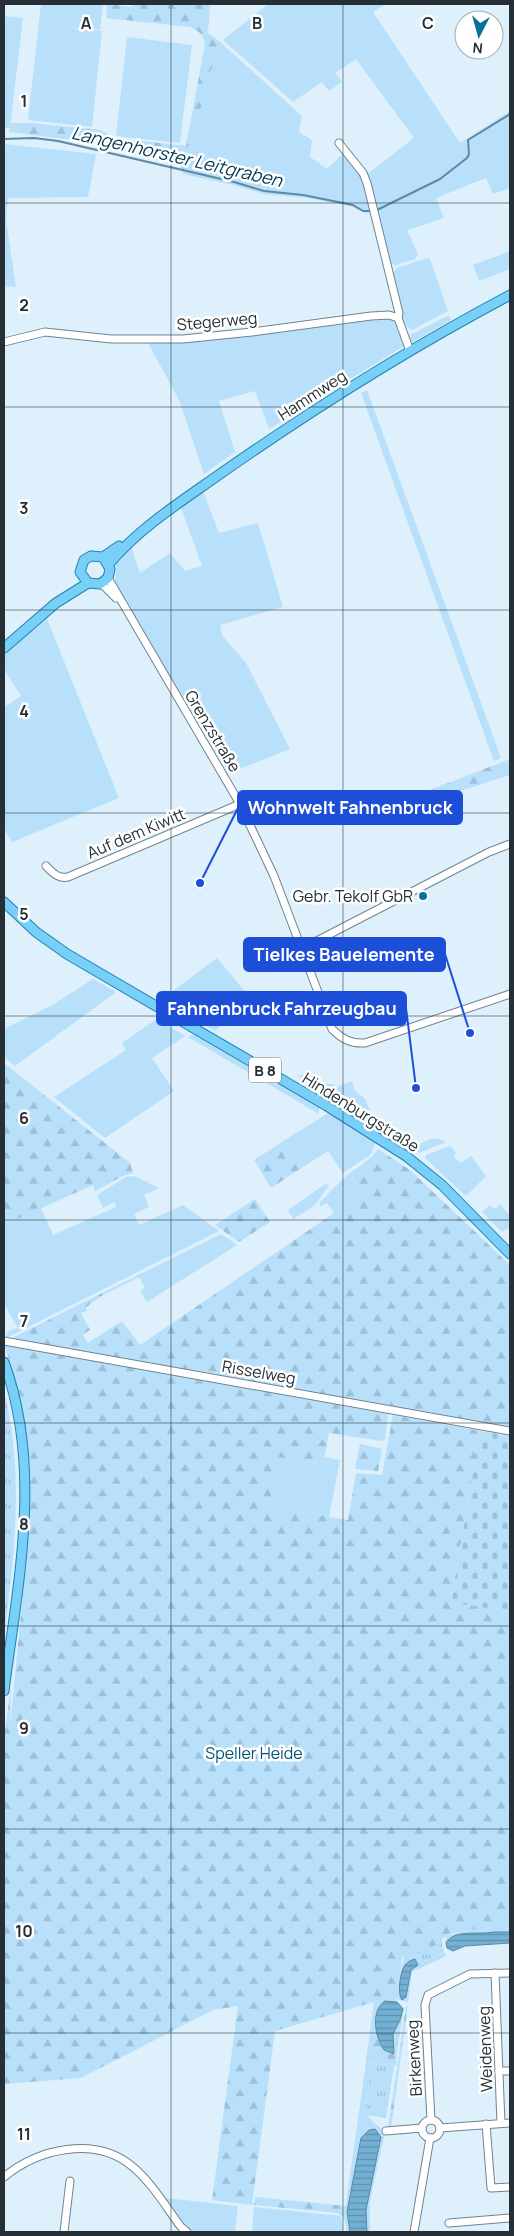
<svg xmlns="http://www.w3.org/2000/svg" width="514" height="2236" viewBox="0 0 514 2236" font-family="Manrope,sans-serif">
	<style>
		.green { fill: #b8e0fa }
		.forest { fill: url(#forest-firs) }
		.cemetery { fill: url(#cemetery-stones) }
		.park { fill: url(#park-tufts) }
		.water { fill: url(#water-rules); stroke: #5c89a4 }
		.lines { fill: none; stroke-linecap: round; stroke-linejoin: round }
		.stream { stroke: #5c89a4; stroke-width: 2 }
		.minor-casing { stroke: #6f8491; stroke-width: 9 }
		.major-casing { stroke: #2182b0; stroke-width: 11 }
		.minor { stroke: #fff; stroke-width: 7 }
		.major { stroke: #78cff7; stroke-width: 9 }
		.grid { fill: none; stroke: #262f35; stroke-width: 1; stroke-opacity: 0.55 }
		.poi-dot { fill: #09709d; stroke: #fff; stroke-width: 2 }
		.labels { text-anchor: middle; dominant-baseline: central; stroke-width: 5; stroke-linejoin: round; paint-order: stroke }
		.shield { fill: #fff; stroke: #676d72; stroke-width: 1 }
		.shield-label { font-size: 15px; font-weight: bold; fill: #262f35 }
		.street-label { font-size: 16px; fill: #262f35; stroke: #fff }
		.poi-label { font-size: 16px; fill: #262f35; stroke: #fff; text-anchor: end }
		.park-label { font-size: 16px; fill: #035478; stroke: #fff }
		.water-label { font-size: 18px; font-style: italic; fill: #063a53; stroke: #fff }
		.grid-label { font-size: 16px; text-anchor: middle; font-weight: bold; fill: #262f35; stroke: #fff; stroke-width: 5; stroke-linejoin: round; paint-order: stroke }
		.leader { fill: none; stroke: #1d4ed8; stroke-width: 2 }
		.callout-dot { fill: #1d4ed8; stroke: #fff; stroke-width: 2 }
		.callout { fill: #1d4ed8; stroke: #1d4ed8; stroke-width: 2 }
		.callout-label { font-size: 18px; text-anchor: middle; font-weight: bold; fill: #fff }
	</style>
	<defs>
		<pattern id="forest-firs" width="22" height="20" patternUnits="userSpaceOnUse" patternTransform="scale(1.25)"><rect width="22" height="20" fill="#b8e0fa"/><path d="M5 1l3.5 6h-7zM16 11l3.5 6h-7z" fill="#9ec0d7"/></pattern>
		<pattern id="cemetery-stones" width="16" height="16" patternUnits="userSpaceOnUse" patternTransform="scale(1.25)"><rect width="16" height="16" fill="#b8e0fa"/><path d="M2 7V4a2 2 0 0 1 4 0v3zM10 15v-3a2 2 0 0 1 4 0v3z" fill="#9ec0d7"/></pattern>
		<pattern id="park-tufts" width="24" height="20" patternUnits="userSpaceOnUse" patternTransform="scale(1.25)"><rect width="24" height="20" fill="#b8e0fa"/><path d="M3 7l-1-3M5 7V3M7 7l1-3M15 17l-1-3M17 17v-4M19 17l1-3" fill="none" stroke="#9ec0d7"/></pattern>
		<pattern id="water-rules" width="6" height="5" patternUnits="userSpaceOnUse" patternTransform="scale(1.25)"><rect width="6" height="5" fill="#73b0d4"/><path d="M0 2.5h6" fill="none" stroke="#5e90ad"/></pattern>
	</defs>
	<rect width="100%" height="100%" fill="#ddf0fc"/>
	<g class="green">
		<path d="M41,4h62l-3,26 -48,-4 50,5 -10,96 -64,-7z"/>
		<path d="M268,4h118l-13,8 87,131 50,-32v77l-17,6 -7,-16 -50,20 8,20 -36,12v2l10,22 -3,5 -19,6 -5,-1 -25,-89 48,-37 -58,-79 -21,14 7,9 -13,9 -7,-9 -29,20 -70,-62z"/>
		<path d="M4,16l19,2 -13,110h-6z"/>
		<path d="M127,37l65,8 -12,98 -64,-7z"/>
		<path d="M219,41l83,75 -3,16 13,8 -2,17 17,12 17,-16 21,25 7,34 -7,1 -15,-7 -42,-8 -44,-4 -31,-9 -50,-11z"/>
		<path d="M4,144l92,10 -8,43 -80,1 -2,22 10,67 -12,-1z"/>
		<path d="M510,251v18l-31,12 -6,-16z"/>
		<path d="M427,258l3,1 18,52 -36,19 -9,-6 -11,-50 5,-6z"/>
		<path d="M449,315l2,5 -40,23 -1,-8z"/>
		<path d="M384,316l9,2 6,11 5,17 -135,83 -14,-38 -36,10 16,51 -31,22 -24,-72 -33,-61z"/>
		<path d="M367,390l134,368 -7,3 -133,-368z"/>
		<path d="M203,491l16,42 39,-10 25,84 -63,18 2,10 24,28 44,86 -61,24 -114,-188 1,-24 15,-15 9,27 30,-20 15,18 17,-5 -21,-58z"/>
		<path d="M47,619l72,179 -107,44 -8,-13v-122l17,-11 -17,-27v-16z"/>
		<path d="M217,958l42,50 -28,7 -16,16 -53,-32z"/>
		<path d="M93,979l23,13 -101,74 -11,-9v-28l50,-25z"/>
		<path d="M157,1019l28,17 -33,22 22,33 -69,47 -51,-41 72,-47 -4,-7z"/>
		<path d="M191,1035h6l54,32 20,15 17,6 31,19v7l-131,-77z"/>
		<path d="M306,1072l15,12h13l2,3 16,-6 3,10 10,8 10,25 6,-1 36,23c12,-6 17,-11 29,-4l-27,11 -23,-16 -76,-45 -23,-17 3,1z"/>
		<path d="M327,1114l7,1 40,24 2,3 -5,12 -28,19 -15,-22 -25,16 -18,-27z"/>
		<path d="M450,1146l6,7 -3,3 8,7 10,-7 15,20 -20,20 -41,-38 1,-3z"/>
		<path d="M135,1176l24,12 -15,7 5,12 -15,7 5,11 44,-20 36,26 -213,107 2,-7 10,-3 -14,-24v-79l37,-17 12,27 63,-28 -1,-5 -12,6 -6,-13 29,-18z"/>
		<path d="M345,1177l3,3 3,-2 9,8v10l-26,17 -7,-10 -7,4v-5z"/>
		<path d="M327,1183l1,4 -14,19 -21,13 -5,-9z"/>
		<path d="M500,1204l10,12v11l-8,5 -20,-20 8,-7 5,4z"/>
		<path d="M221,1234l16,11 -90,57 -7,-11 5,-3 -6,-11 -36,18 -1,-2z"/>
		<path d="M278,1457l45,8 2,-8 15,3 -11,57 -60,-10z"/>
		<path d="M510,1927v5l-41,2 -20,4 -4,6 1,-8 20,-6z"/>
		<path d="M444,1952l2,4 -34,16 -4,30 -9,-2 -2,-3 6,-36 13,-7 5,9z"/>
		<path d="M397,2001l7,7 -7,44h-1l-20,-12 -7,-1 5,-37z"/>
		<path d="M366,2062l5,1 -6,52 3,1 5,6 12,10 -15,69v31h-23l-3,-14z"/>
		<path d="M166,2198l72,8 -3,26h-43l-9,-7z"/>
		<path d="M254,2207l87,9 2,16h-91z"/>
	</g>
	<g class="forest">
		<path d="M107,4l25,3 1,-3h77l-2,29 11,8 -36,133 -3,-8 -84,-23 -87,-11 1,-9h21l70,7 14,8 71,8 19,-102c-2,-10 -6,-13 -15,-17l-84,-9z"/>
		<path d="M510,759v16l-131,42 -3,-6z"/>
		<path d="M4,1063l126,100 3,10 -10,3 -28,15 -2,-6 -89,40z"/>
		<path d="M285,1140l18,27 -32,21 -17,-28z"/>
		<path d="M378,1149l32,21 100,95v164l-498,-91 90,-45 1,2 -18,13 2,3 -6,2 9,17 -7,5 5,8 34,-22 18,24 219,-149 -3,-4 4,-6 -8,-8 -4,3 -3,-4 28,-21z"/>
		<path d="M255,1199l15,23 -31,20 -24,-17z"/>
		<path d="M4,1343l384,71 -3,25 -3,2 -53,-8 -6,32 -45,-8 -9,50 79,13 8,-47 26,2 11,-60 87,16 -29,170 59,11v315l-44,3 -16,4 -8,5v4l-39,18 1,-4 -2,1 -5,44 -16,2 -1,2 -6,-4 -99,29 -23,174 -40,-5 26,-194 -25,4 -132,68 -77,6v-346l7,-52 -1,41 19,-197 1,-41 -6,-62 -13,-61z"/>
		<path d="M360,1444l22,5 -4,22 -23,-2z"/>
		<path d="M408,2005l-17,123h-3l18,-121z"/>
		<path d="M369,2039h9l6,11 8,4 5,-2 -1,14 -30,-4z"/>
		<path d="M255,2197l92,9 -3,12 -6,-5 -84,-8z"/>
	</g>
	<path class="cemetery" d="M480,1431l30,5v176l-59,-10z"/>
	<g class="park">
		<path d="M4,1390c20,84 11,162 0,246z"/>
		<path d="M442,1943l2,9 -23,11 -5,-9z"/>
		<path d="M371,2063l23,3 -8,52 -21,-3z"/>
	</g>
	<g class="water">
		<path d="M493,1932h17v11l-45,3 -12,5 -6,-3 -1,-5c7,-14 34,-8 47,-11z"/>
		<path d="M415,1959l3,6 -7,5 -5,27 -4,3c-5,-6 -2,-29 3,-35 2,-3 6,-5 10,-6z"/>
		<path d="M385,2001l12,1 6,7 -3,11 -7,14 1,20 -10,-4c-9,-13 -14,-39 1,-49z"/>
		<path d="M375,2129l6,8 -15,73 1,22h-17l-3,-20 14,-74 8,-8z"/>
	</g>
	<g class="lines">
		<g class="stream">
			<path d="M4,139l30,-1 24,3 176,41 30,9 39,4 50,10 10,6h9"/>
			<path d="M377,210l63,-31 27,-21 2,-4 -1,-14 42,-26"/>
		</g>
		<defs>
			<g id="minor">
				<path d="M339,143l24,30 4,10 32,130 -1,5"/>
				<path d="M4,342l41,-10 66,7h72l69,-7 119,-16 18,-1 9,3 12,33"/>
				<path d="M108,578l132,226 34,72 58,153c10,10 19,15 33,14l145,-49"/>
				<path d="M100,584l4,2 12,12"/>
				<path d="M46,866c7,7 12,13 22,11l172,-73"/>
				<path d="M301,949l188,-97 21,-8"/>
				<path d="M4,1341l506,90"/>
				<path d="M495,1973l6,150"/>
				<path d="M499,2071h11"/>
				<circle cx="431" cy="2129" r="9"/>
				<path d="M431,2120l-6,-115 3,-10 42,-21 40,-1"/>
				<path d="M486,2124l5,64 19,-1"/>
				<path d="M440,2128l70,-5"/>
				<path d="M386,2131l36,-3"/>
				<path d="M4,2177c34,-28 91,-42 129,-10 19,16 33,40 48,60l6,5"/>
				<path d="M449,2223l61,-5"/>
				<path d="M64,2232l6,-51"/>
				<path d="M414,2232l16,-94"/>
			</g>
			<g id="major">
				<path d="M103,557l7,12 -2,9 -8,6 -12,-1 -8,-11 4,-12 7,-4 12,1 16,-11"/>
				<path d="M109,564c30,-36 73,-63 111,-90 93,-65 190,-126 290,-179"/>
				<path d="M4,648l52,-45 32,-20"/>
				<path d="M4,902l32,30 31,22 260,152 79,50 36,29 68,69"/>
				<path d="M4,1362c39,106 14,220 0,329"/>
			</g>
		</defs>
		<use href="#minor" class="minor-casing"/>
		<use href="#major" class="major-casing"/>
		<use href="#minor" class="minor"/>
		<use href="#major" class="major"/>
	</g>
	<path class="grid" d="M171,4v2228M343,4v2228M4,203h506M4,407h506M4,610h506M4,813h506M4,1016h506M4,1220h506M4,1423h506M4,1626h506M4,1829h506M4,2033h506"/>
	<circle class="poi-dot" cx="423" cy="896" r="5"/>
	<g class="labels">
		<rect class="shield" x="249" y="1057.5" width="32" height="25" rx="4"/>
		<g class="shield-label">
			<text x="265" y="1070">B 8</text>
		</g>
		<g class="street-label">
			<text transform="translate(217 321) rotate(-5)">Stegerweg</text>
			<text transform="translate(312 395) rotate(-33)">Hammweg</text>
			<text transform="translate(213 731) rotate(59)">Grenzstraße</text>
			<text transform="translate(136 833) rotate(-23)">Auf dem Kiwitt</text>
			<text transform="translate(361 1112) rotate(32)">Hindenburgstraße</text>
			<text transform="translate(259 1372) rotate(10)">Risselweg</text>
			<text transform="translate(485 2049) rotate(-92)">Weidenweg</text>
			<text transform="translate(414 2058) rotate(-93)">Birkenweg</text>
		</g>
		<g class="poi-label">
			<text x="413" y="896">Gebr. Tekolf GbR</text>
		</g>
		<g class="park-label">
			<text x="254" y="1753">Speller Heide</text>
		</g>
		<g class="water-label">
			<text transform="translate(177 156) rotate(13)">Langenhorster Leitgraben</text>
		</g>
	</g>
	<g class="grid-label">
		<text x="86" y="29">A</text>
		<text x="257" y="29">B</text>
		<text x="428" y="29">C</text>
		<text x="24" y="107">1</text>
		<text x="24" y="311">2</text>
		<text x="24" y="514">3</text>
		<text x="24" y="717">4</text>
		<text x="24" y="920">5</text>
		<text x="24" y="1124">6</text>
		<text x="24" y="1327">7</text>
		<text x="24" y="1530">8</text>
		<text x="24" y="1734">9</text>
		<text x="24" y="1937">10</text>
		<text x="24" y="2140">11</text>
	</g>
	<path class="leader" d="M200 883L238 808M470 1033L445 954M416 1088L406 1008"/>
	<g class="callout-dot">
		<circle cx="200" cy="883" r="5"/>
		<circle cx="470" cy="1033" r="5"/>
		<circle cx="416" cy="1088" r="5"/>
	</g>
	<g class="callout">
		<rect x="238" y="791" width="224" height="33" rx="5"/>
		<rect x="244" y="938" width="201" height="33" rx="5"/>
		<rect x="157" y="992" width="249" height="33" rx="5"/>
	</g>
	<g class="callout-label">
		<text x="350" y="814">Wohnwelt Fahnenbruck</text>
		<text x="344" y="961">Tielkes Bauelemente</text>
		<text x="282" y="1015">Fahnenbruck Fahrzeugbau</text>
	</g>
	<rect width="514" height="2236" fill="none" stroke="#262f35" stroke-width="10"/>
	<g transform="translate(479 35) rotate(186)"><circle r="24" fill="#ffffff" stroke="#a8acae"/>
	<path d="M0-4L9 19L0 12L-9 19Z" fill="#09709d"/>
	<text y="-8" font-size="14" font-weight="bold" text-anchor="middle" fill="#262f35">N</text>
	</g>
</svg>
